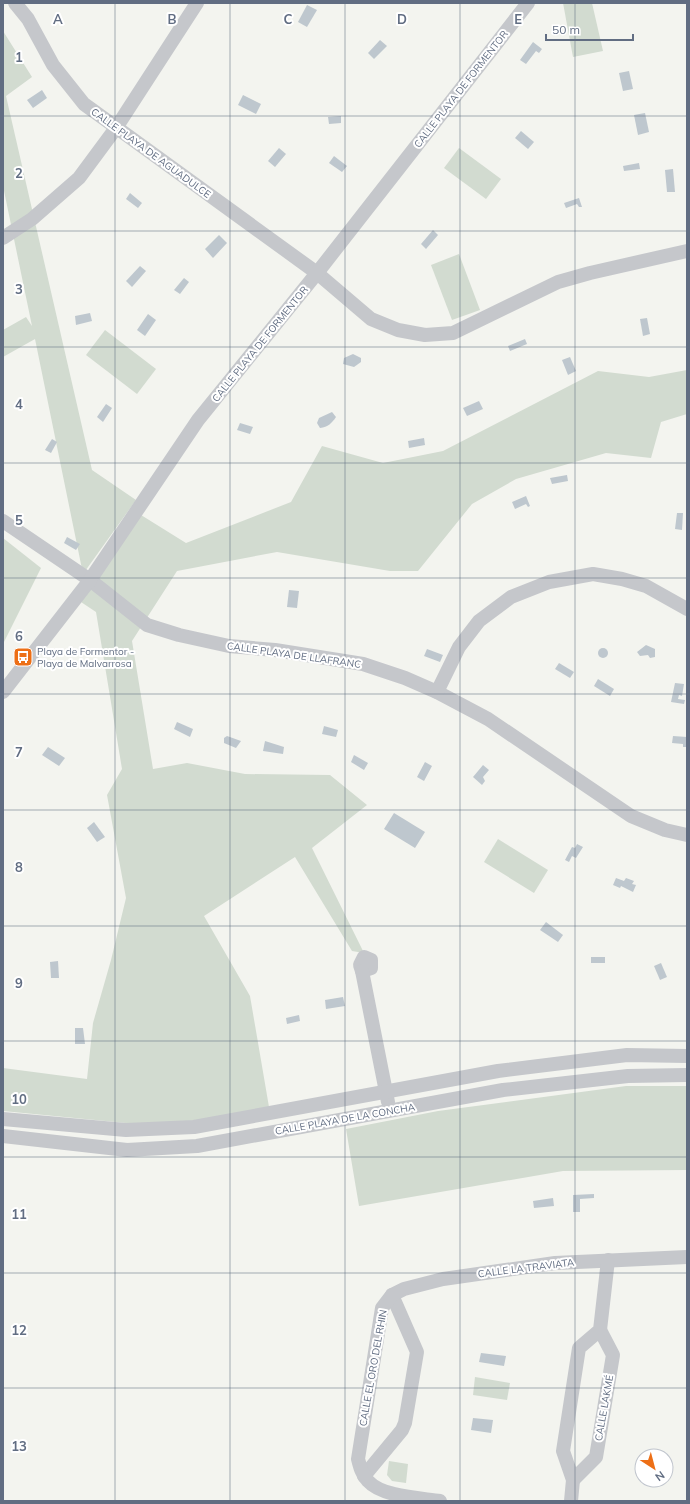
<svg xmlns="http://www.w3.org/2000/svg" width="690" height="1504" viewBox="0 0 690 1504" font-family="Mulish,sans-serif">
	<style>
		.green { fill: #d2dbd0 }
		.water { fill: #bec7ce }
		.lines { fill: none; stroke-linecap: round; stroke-linejoin: round }
		.minor { stroke: #c5c7cb; stroke-width: 14 }
		.grid { fill: none; stroke: #616d82; stroke-width: 1; stroke-opacity: 0.55 }
		.labels { text-anchor: middle; dominant-baseline: central; stroke-width: 4; stroke-linejoin: round; paint-order: stroke }
		.street-label { font-size: 10px; fill: #616d82; stroke: #fff }
		.poi-label { font-size: 10px; fill: #616d82; stroke: #fff; text-anchor: start }
		.grid-label { font-size: 13px; text-anchor: middle; font-weight: bold; fill: #616d82; stroke: #fff; stroke-width: 4; stroke-linejoin: round; paint-order: stroke }
	</style>
	<rect width="100%" height="100%" fill="#f3f4ef"/>
	<g class="green">
		<path d="M563,3h29l11,48 -30,6z"/>
		<path d="M3,31l29,46 -26,19 86,374 44,30 -53,74 -48,-235 -32,18v-27l23,-13 6,9 -29,-140z"/>
		<path d="M459,148l42,31 -15,20 -42,-31z"/>
		<path d="M459,254l21,56 -28,10 -21,-55z"/>
		<path d="M105,330l51,39 -19,25 -51,-39z"/>
		<path d="M687,370v44l-26,8 -10,36 -45,-5 -90,26 -44,25 -54,67h-28l-113,-19 -100,19 -45,70 21,128 34,-6 58,11 85,1 37,30 -55,43 52,105 -12,-2 -57,-94 -91,59 46,80 19,111 -84,16h-59l-123,-12v-43l84,11 6,-56 18,-63 15,-62 -19,-103 15,-26 -26,-157 -15,-10 60,-87 45,28 105,-41 31,-56 61,17 60,-12 155,-80 51,6z"/>
		<path d="M3,538l38,30 -38,76z"/>
		<path d="M498,839l50,31 -14,23 -50,-31z"/>
		<path d="M626,1086h61v84l-124,1 -204,35 -13,-77 92,-18z"/>
		<path d="M475,1377l35,6 -3,17 -34,-5z"/>
		<path d="M389,1461l19,3 -2,19 -14,-2 -5,-6z"/>
	</g>
	<g class="water">
		<path d="M307,5l10,5 -10,17 -9,-5z"/>
		<path d="M380,40l7,6 -13,13 -6,-6z"/>
		<path d="M533,42l9,7 -3,4 -3,-2 -10,13 -6,-4z"/>
		<path d="M629,71l4,18 -10,2 -4,-18z"/>
		<path d="M42,90l5,8 -14,10 -6,-8z"/>
		<path d="M243,95l18,9 -5,10 -18,-9z"/>
		<path d="M645,113l4,19 -11,3 -4,-20z"/>
		<path d="M341,116v7l-12,1 -1,-7z"/>
		<path d="M521,131l13,11 -6,7 -13,-11z"/>
		<path d="M279,148l7,6 -11,13 -7,-6z"/>
		<path d="M334,156l13,10 -5,6 -13,-9z"/>
		<path d="M639,163l1,6 -16,2 -1,-5z"/>
		<path d="M673,169l2,23h-8l-2,-22z"/>
		<path d="M130,193l12,10 -4,5 -12,-9z"/>
		<path d="M579,198l3,9h-3l-2,-3 -11,4 -2,-5z"/>
		<path d="M433,230l5,5 -12,14 -5,-5z"/>
		<path d="M219,235l8,8 -14,15 -8,-9z"/>
		<path d="M140,266l6,5 -14,16 -6,-6z"/>
		<path d="M184,278l5,4 -9,12 -6,-4z"/>
		<path d="M90,313l2,8 -16,4 -1,-9z"/>
		<path d="M148,314l8,6 -11,16 -8,-6z"/>
		<path d="M647,318l3,16 -7,2 -3,-17z"/>
		<path d="M525,339l2,5 -17,7 -2,-5z"/>
		<path d="M353,354l8,4v4l-7,5 -11,-3 1,-6z"/>
		<path d="M570,357l6,14 -8,4 -6,-15z"/>
		<path d="M479,401l4,8 -16,7 -4,-8z"/>
		<path d="M106,404l6,4 -9,14 -6,-5z"/>
		<path d="M332,412l4,5c-4,6 -8,10 -16,11l-3,-5 2,-5z"/>
		<path d="M240,423l13,4 -3,7 -13,-4z"/>
		<path d="M424,438l1,7 -16,3 -1,-7z"/>
		<path d="M52,439l5,3 -6,11 -6,-3z"/>
		<path d="M567,475l1,6 -16,3 -2,-6z"/>
		<path d="M526,496l4,10 -2,1 -2,-3 -11,5 -3,-7z"/>
		<path d="M677,513h6l-1,17 -7,-1z"/>
		<path d="M67,537l13,7 -4,6 -12,-7z"/>
		<path d="M289,590l10,1 -2,17 -10,-1z"/>
		<path d="M646,645l9,4v8l-5,1 -2,-3 -8,1 -3,-4z"/>
		<circle cx="603" cy="653" r="5"/>
		<path d="M427,649l16,6 -3,7 -16,-6z"/>
		<path d="M559,663l15,9 -4,6 -15,-9z"/>
		<path d="M598,679l16,10 -4,7 -16,-10z"/>
		<path d="M675,683l9,1 -2,12 -3,-1 -1,4 7,1 -1,4 -13,-2z"/>
		<path d="M177,722l16,7 -3,8 -16,-8z"/>
		<path d="M324,726l14,4 -2,7 -14,-3z"/>
		<path d="M227,736l14,5 -5,7 -12,-5v-5z"/>
		<path d="M673,736l14,1v10h-4v-3l-11,-1z"/>
		<path d="M265,741l19,6 -1,7 -20,-3z"/>
		<path d="M48,747l17,11 -6,8 -17,-11z"/>
		<path d="M354,755l14,8 -4,7 -13,-8z"/>
		<path d="M425,762l7,4 -8,15 -7,-4z"/>
		<path d="M483,765l6,5 -6,7 2,4 -3,4 -9,-8z"/>
		<path d="M394,813l31,19 -10,16 -31,-19z"/>
		<path d="M94,822l11,15 -8,5 -10,-14z"/>
		<path d="M577,844l6,3 -7,11 -4,-2 -3,6 -4,-2 7,-13 3,1z"/>
		<path d="M616,878l8,3 2,-3 8,3 -2,3 4,1 -3,7 -12,-6 -1,2 -7,-3z"/>
		<path d="M546,922l17,13 -5,7 -18,-12z"/>
		<rect x="591" y="957" width="14" height="6"/>
		<path d="M58,961l1,17h-8l-1,-16z"/>
		<path d="M661,963l6,14 -7,3 -6,-14z"/>
		<path d="M343,997l2,9 -19,3 -1,-9z"/>
		<path d="M299,1015l1,6 -13,3 -1,-6z"/>
		<path d="M75,1028h8l2,16h-10z"/>
		<path d="M594,1194v4l-14,1v13h-7v-17z"/>
		<path d="M553,1198l1,8 -20,2 -1,-7z"/>
		<path d="M481,1353l25,3 -2,10 -25,-4z"/>
		<path d="M473,1418l20,2 -2,13 -20,-3z"/>
	</g>
	<g class="lines">
		<g class="minor">
			<path d="M15,3l13,16 25,46 31,39 233,169 54,46 27,11 27,5 28,-2 105,-51 32,-9 97,-22"/>
			<path d="M3,238l29,-19 47,-41 37,-50 81,-125"/>
			<path d="M3,521l87,59 57,45 32,10 50,11 46,4 88,14 42,14 32,14 51,27 143,97 34,14 22,5"/>
			<path d="M3,692l87,-112 108,-160 119,-147 211,-270"/>
			<path d="M437,692l22,-45 20,-26 32,-24 38,-15 44,-8 29,5 24,7 41,23"/>
			<path d="M364,957l7,3v8l-9,3 -2,-6z"/>
			<path d="M362,971l26,131"/>
			<path d="M3,1119l123,11 68,-3 304,-56 129,-16 60,1"/>
			<path d="M3,1136l124,14 70,-4 306,-56 125,-14 59,-1"/>
			<path d="M364,1476l38,-46 3,-7 12,-71 -25,-57"/>
			<path d="M573,1480l23,-23 17,-102 -13,-25"/>
			<path d="M440,1501c-19,-3 -58,-4 -72,-20 -6,-6 -8,-14 -10,-22l24,-151 10,-13 12,-6 39,-10 112,-16 132,-6"/>
			<path d="M571,1501l2,-21 -10,-29 16,-103 21,-18 8,-70"/>
		</g>
	</g>
	<path class="grid" d="M115,3v1498M230,3v1498M345,3v1498M460,3v1498M575,3v1498M3,116h684M3,231h684M3,347h684M3,463h684M3,578h684M3,694h684M3,810h684M3,926h684M3,1041h684M3,1157h684M3,1273h684M3,1388h684"/>
	<defs>
		<symbol id="bus-square" viewBox="-11 -11 22 22"><rect x="-9" y="-9" width="18" height="18" rx="4" fill="#ed6f16" stroke="#fff"/><path d="M-5-6H5V4H4V6H2V4H-2V6H-4V4H-5ZM-3.5-4V0h7V-4ZM-3.5 1.2v1.5H-2V1.2ZM2 1.2v1.5H3.5V1.2Z" fill="#fff"/></symbol>
	</defs>
	<g fill-rule="evenodd">
		<use href="#bus-square" x="12" y="646" width="22" height="22"/>
	</g>
	<g class="labels">
		<g class="street-label">
			<text transform="translate(461 89) rotate(-52)">CALLE PLAYA DE FORMENTOR</text>
			<text transform="translate(151 153) rotate(36)">CALLE PLAYA DE AGUADULCE</text>
			<text transform="translate(260 344) rotate(-51)">CALLE PLAYA DE FORMENTOR</text>
			<text transform="translate(294 655) rotate(8)">CALLE PLAYA DE LLAFRANC</text>
			<text transform="translate(345 1119) rotate(-10)">CALLE PLAYA DE LA CONCHA</text>
			<text transform="translate(526 1268) rotate(-7)">CALLE LA TRAVIATA</text>
			<text transform="translate(373 1368) rotate(-80)">CALLE EL ORO DEL RHIN</text>
			<text transform="translate(604 1408) rotate(-80)">CALLE LAKMÉ</text>
		</g>
		<g class="poi-label">
			<text x="37" y="651">Playa de Formentor -<tspan x="37" dy="12">Playa de Malvarrosa</tspan></text>
		</g>
	</g>
	<g class="grid-label">
		<text x="58" y="24">A</text>
		<text x="172" y="24">B</text>
		<text x="288" y="24">C</text>
		<text x="402" y="24">D</text>
		<text x="518" y="24">E</text>
		<text x="19" y="62">1</text>
		<text x="19" y="178">2</text>
		<text x="19" y="294">3</text>
		<text x="19" y="409">4</text>
		<text x="19" y="525">5</text>
		<text x="19" y="641">6</text>
		<text x="19" y="757">7</text>
		<text x="19" y="872">8</text>
		<text x="19" y="988">9</text>
		<text x="19" y="1104">10</text>
		<text x="19" y="1219">11</text>
		<text x="19" y="1335">12</text>
		<text x="19" y="1451">13</text>
	</g>
	<rect width="690" height="1504" fill="none" stroke="#616d82" stroke-width="8"/>
	<g transform="translate(654 1468) rotate(144)"><circle r="19" fill="#ffffff" stroke="#c0c5cd"/>
	<path d="M0-3L7 15L0 10L-7 15Z" fill="#ed6f16"/>
	<text y="-6" font-size="11" font-weight="bold" text-anchor="middle" fill="#616d82">N</text>
	</g>
	<path d="M546 34v6h87v-6" fill="none" stroke="#616d82" stroke-width="2"/>
	<text x="552" y="34" font-size="12" fill="#616d82" stroke="#ffffff" stroke-width="3" paint-order="stroke">50 m</text>
</svg>
